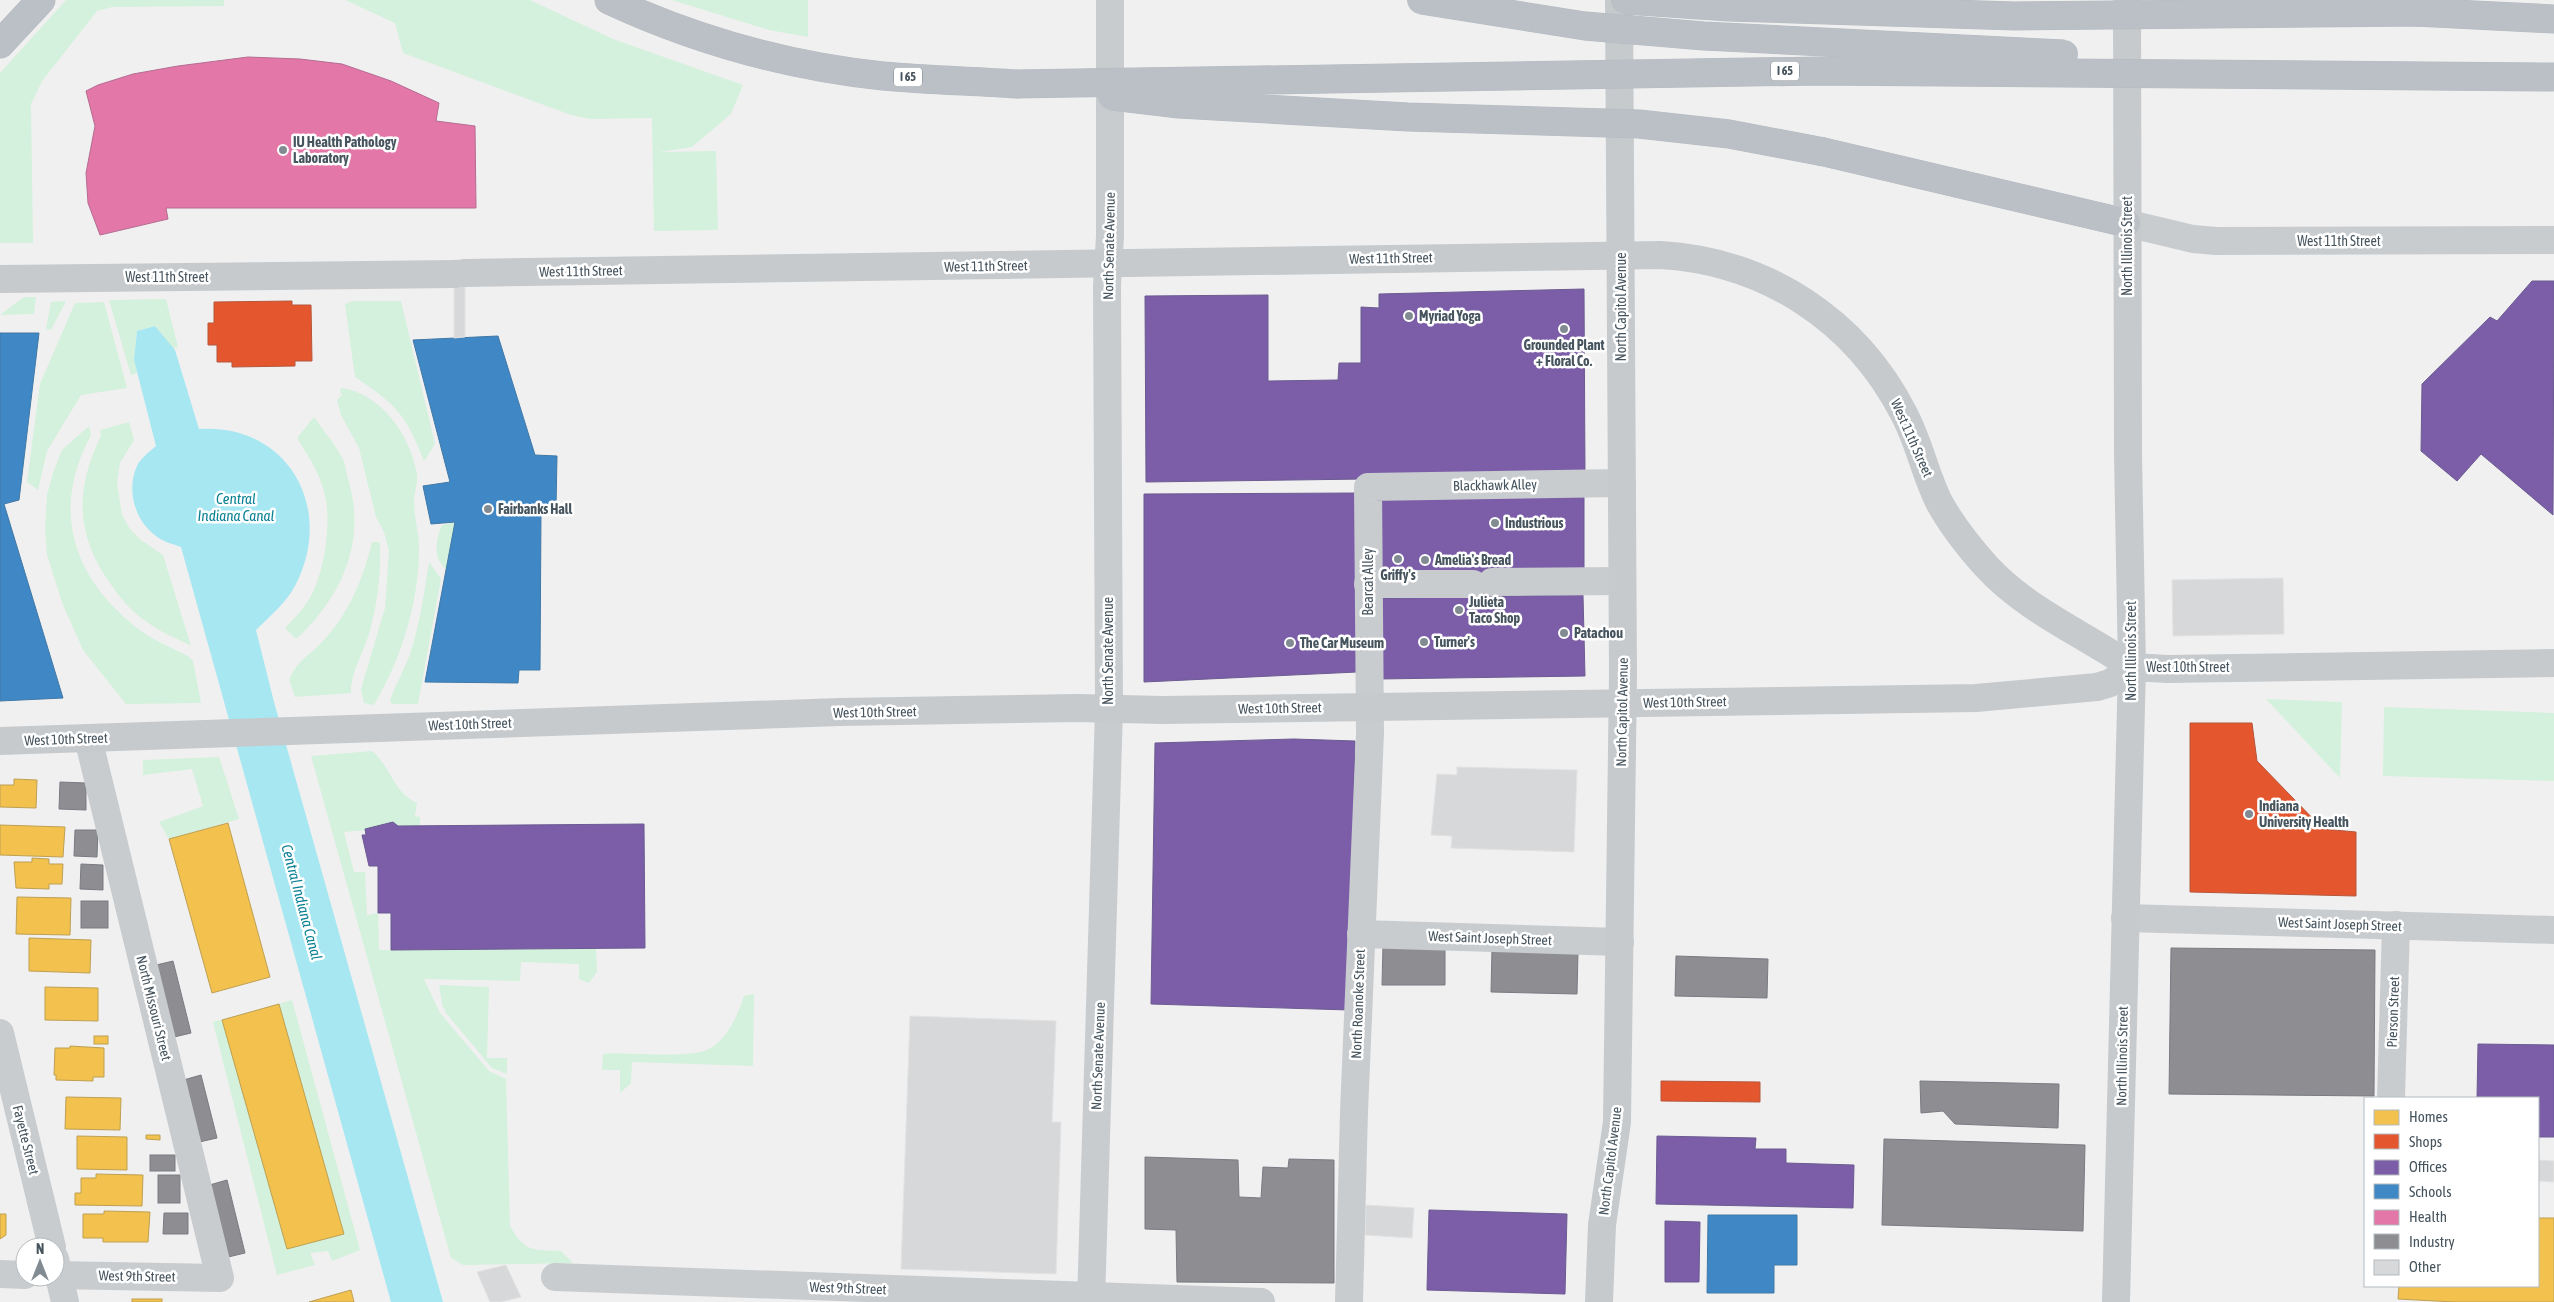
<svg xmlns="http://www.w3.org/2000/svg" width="2554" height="1302" viewBox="0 0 2554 1302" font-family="'Asap Condensed',sans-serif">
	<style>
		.green { fill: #d3f1dc }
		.water { fill: #a6e7f1 }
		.homes { fill: #f2c14e; stroke: #bea053 }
		.shops { fill: #e4572e; stroke: #b5563c }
		.offices { fill: #7b5ea7; stroke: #6b5b91 }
		.schools { fill: #3f88c5; stroke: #4178a6 }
		.health { fill: #e377a8; stroke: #b46c92 }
		.industry { fill: #8d8d92; stroke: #787c82 }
		.building { fill: #d7d8d9; stroke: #e2e2e3 }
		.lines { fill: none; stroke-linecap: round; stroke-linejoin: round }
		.highway-casing { stroke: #b4bbc0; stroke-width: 29 }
		.minor { stroke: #c9cccf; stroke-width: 28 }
		.major { stroke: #c6cacd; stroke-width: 28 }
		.highway { stroke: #bbc0c6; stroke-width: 28 }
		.highway-bridge-casing { stroke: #b4bbc0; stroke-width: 29; stroke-linecap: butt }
		.highway-bridge { stroke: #bbc0c6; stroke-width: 28 }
		.poi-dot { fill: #828b91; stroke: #fff; stroke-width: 2 }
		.labels { text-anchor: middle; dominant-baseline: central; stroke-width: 5; stroke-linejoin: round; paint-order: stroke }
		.shield { fill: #fff; stroke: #7e878e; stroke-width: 1 }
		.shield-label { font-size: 12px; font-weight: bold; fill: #46545e }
		.poi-label { font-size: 14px; font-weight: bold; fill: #46545e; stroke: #fff; text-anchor: start }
		.street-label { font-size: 14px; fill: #46545e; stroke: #fff }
		.water-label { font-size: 15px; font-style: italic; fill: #077f92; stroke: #fff }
	</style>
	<rect width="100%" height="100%" fill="#f1f0f0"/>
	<g class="green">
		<path d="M66,0h158v6l-112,1 -15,4 -55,70 -11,23 2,139h-33v-170z"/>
		<path d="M345,0h185l83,39 130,46 -12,29 -39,33 -33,5 57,-1 2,79 -64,1 -2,-113 -61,1 -20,-4 -168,-62 -8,-30z"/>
		<path d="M672,0h136v37l-39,-7z"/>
		<path d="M24,297h12l-2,17 -34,1z"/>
		<path d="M166,299l12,48 -5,1 -18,-22 -18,5 -3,29 3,13 -6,2 -22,-75z"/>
		<path d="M66,301l-15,29 -5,-1 5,-27z"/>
		<path d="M353,301h48l34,143 -11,17c-17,-45 -28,-57 -69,-84l-10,-73z"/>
		<path d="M104,302l23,86 -46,7 -34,56 -9,39 -11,-8 13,-98 35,-81z"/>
		<path d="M341,388c39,4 69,48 75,82 3,11 -1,20 -2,30 0,17 5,33 5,49 0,27 -5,57 -13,83 -7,25 -19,50 -32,73l-10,-2 -3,-14 24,-81 4,-57 -5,-19 -8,-15 -17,-69 -18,-33 -4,-15 5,-5 -2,-3z"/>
		<path d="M314,417c8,12 19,24 26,37 5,7 6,17 8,25 19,62 -6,118 -52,160l-11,-11c7,-8 15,-15 21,-24 17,-23 25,-75 20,-103 -3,-23 -17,-44 -29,-63z"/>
		<path d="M129,422l5,18 -14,23 -3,20 5,32 8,14 11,11 22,15 28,91c-15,-8 -31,-14 -44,-24 -14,-9 -25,-22 -35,-36 -36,-49 -38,-95 -11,-150l-1,-6z"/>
		<path d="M89,426l2,9c-41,76 -18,145 50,196 14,10 31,17 47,25l5,5 8,42 -75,1 -43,-54 -20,-45 -16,-50 -2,-26 2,-34 6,-22 9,-23z"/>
		<path d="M455,522l-9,47c-14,-11 -10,-30 -4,-44z"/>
		<path d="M372,542h7l1,3c1,33 -3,61 -12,92 -6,19 -18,37 -17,56l-56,4 -6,-17c9,-21 19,-23 33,-38 27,-28 41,-63 50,-100z"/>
		<path d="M429,562l12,17 -23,125h-26l-2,-3c5,-16 14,-30 20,-47 10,-30 14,-61 19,-92z"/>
		<path d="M2266,699l76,3 -2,76z"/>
		<path d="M2384,707l170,6v68l-171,-5z"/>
		<path d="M372,751c20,17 20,40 45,52l-2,13 5,1v9l-76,6 10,40h11l2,43 11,-2 1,37 217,-2 1,24 -8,11 -10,-4v-15l-58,-2 -1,19 -96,-2 16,34 49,58 17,8 4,147c15,26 22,24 51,25l12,12 -110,2 -12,-7 -140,-502z"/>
		<path d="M219,757l20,62 -70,20 -10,-17 44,-16 -11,-37 -49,6v-15z"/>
		<path d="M439,985l50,2 -2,71h20v16l-15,-6 -46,-55 -4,-9z"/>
		<path d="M754,994l-1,72 -121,-4 -1,21 -11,10v-23h-18l1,-16c27,-2 78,4 101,-3 22,-7 33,-35 40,-55z"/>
		<path d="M292,1000l68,250 -28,11 -4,-10 -18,2 5,12 -38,10 -64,-253z"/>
	</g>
	<path class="water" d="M155,326l20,24 24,79c88,-6 136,78 97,155 -9,18 -25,31 -40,46l18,72 169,600h-52l-210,-755c-8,-3 -18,-5 -25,-11 -21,-15 -30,-46 -19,-70 4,-8 12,-14 19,-20l-22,-86 3,-29z"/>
	<g class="homes">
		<path d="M14,779l23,1 -1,28 -36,-1v-22h14z"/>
		<path d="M228,823l42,154 -58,16 -43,-154z"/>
		<path d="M0,825l65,2 -2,30 -63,-2z"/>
		<path d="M32,858l17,1v5h14l-1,20h-13v5l-33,-1 -2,-26h18z"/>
		<path d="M17,897l54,1 -1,37 -54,-1z"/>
		<path d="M29,938l62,2 -1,33 -61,-2z"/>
		<path d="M45,987l53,1v33l-53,-1z"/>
		<path d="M279,1004l65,230 -57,15 -65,-229z"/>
		<rect x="94" y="1036" width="14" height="8"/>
		<path d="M70,1046l34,2v29h-11v4l-37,-1v-5h-2l1,-27h15z"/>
		<path d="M66,1097l55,1 -1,32 -55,-1z"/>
		<path d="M146,1135h14v5l-14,-1z"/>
		<path d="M77,1136l50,1v33l-50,-1z"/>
		<path d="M96,1174l47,1 -1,31 -67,-1v-12h6v-15h15z"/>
		<path d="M104,1211l46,1 -2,30h-45v-4h-20v-24h21z"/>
		<path d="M0,1214h6v21l-6,4z"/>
		<path d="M2538,1218h16v84h-100l-56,-3 1,-13h139z"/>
		<path d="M351,1290l3,12h-45z"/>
		<rect x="132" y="1299" width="30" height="3"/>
	</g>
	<g class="shops">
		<path d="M292,301v4h19l1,56h-17v5l-63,1v-5h-15v-17h-9v-22h6v-21z"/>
		<path d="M2190,723h62l5,38 66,68 33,3v64l-166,-4z"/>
		<path d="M1661,1081l99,1v20l-99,-1z"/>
	</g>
	<g class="offices">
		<path d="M2532,281h22l-1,234 -72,-61 -24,27 -36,-30 1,-67 68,-67 7,4z"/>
		<path d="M1584,289l1,187 -439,6 -1,-186 123,-1v86l70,-1 1,-17h22v-56l18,1v-14z"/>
		<path d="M1584,491v81l-92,1 1,23 90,-1 2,81 -206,3 -1,-81 94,-1 -94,-24 -1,-80z"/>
		<path d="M1357,493v179l-213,10v-188z"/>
		<path d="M1294,739l61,2 -6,269 -198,-6 4,-261z"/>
		<path d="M393,822l5,4 246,-2 1,124 -254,2v-37h-13v-47h-9l-7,-31h4l-1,-6z"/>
		<path d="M2478,1044l76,1v92h-16v-39h-61z"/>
		<path d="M1657,1136l99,2 -1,11h31v14l68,2 -1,43 -197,-4z"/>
		<path d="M1429,1210l138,4 -2,80 -138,-4z"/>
		<path d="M1665,1221l35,1 -1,60h-34z"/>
	</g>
	<g class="schools">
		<path d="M0,333h39l-20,167 -15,4 59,194 -63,3z"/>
		<path d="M498,336l37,119 22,1 -1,51 -15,3 -1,160h-21l-1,13 -93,-1 30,-160 -24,2 -8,-38 27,-4 -37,-142z"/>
		<path d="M1708,1215h89v50h-23v28h-67z"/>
	</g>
	<path class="health" d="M248,57l52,2 42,5 49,17 48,22 -3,18 39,5 1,82h-310l2,11 -68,16 -12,-32 -2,-30 9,-47 -9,-35 12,-6 35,-11 45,-8z"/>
	<g class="industry">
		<path d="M60,782l26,1v27l-27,-1z"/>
		<path d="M75,830h23l-1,27 -23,-1z"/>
		<path d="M81,864l22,1v25l-23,-1z"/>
		<rect x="81" y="901" width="27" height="27"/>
		<path d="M1383,945h62v40h-63z"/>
		<path d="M2171,948l204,2 -1,146 -205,-2z"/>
		<path d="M1492,949l86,3 -1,42 -86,-2z"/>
		<path d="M1676,956l92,3 -1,39 -92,-2z"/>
		<path d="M173,961l18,72 -21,5 -18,-72z"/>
		<path d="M201,1075l16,63 -22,5 -15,-62z"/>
		<path d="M1920,1081l139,3 -1,44 -103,-4 -12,-13 -22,2z"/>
		<path d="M1884,1139l201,6 -2,86 -201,-6z"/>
		<rect x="150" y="1155" width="25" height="16"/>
		<path d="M1145,1157l93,3 1,37 22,1 2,-31 25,1 1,-9 45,1v123l-157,-1 -1,-52 -31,-1z"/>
		<rect x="158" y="1175" width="22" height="28"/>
		<path d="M227,1180l18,73 -21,5 -18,-72z"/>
		<path d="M164,1213h24v21h-25z"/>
	</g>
	<g class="building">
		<path d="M454,260h11v77l-11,1z"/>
		<path d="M2283,578l1,56 -111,2 -1,-56z"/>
		<path d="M1457,767l120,3 -3,82 -123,-4 1,-12 -21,-1 6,-61 20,1z"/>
		<path d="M910,1016l146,5 -4,101h9l-5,152 -155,-5z"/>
		<path d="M2538,1160l16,1v21l-16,-1z"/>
		<path d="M1366,1205l48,3 -2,30 -47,-3z"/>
		<path d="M506,1265l15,32 -20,5h-11l-13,-30z"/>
	</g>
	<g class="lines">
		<defs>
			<g id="highway">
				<path d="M609,0c86,40 180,66 274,76 44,4 89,5 133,8"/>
				<path d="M2396,11l158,8"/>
				<path d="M0,44l41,-44"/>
				<path d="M1824,152l302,71"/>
			</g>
		</defs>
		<use href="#highway" class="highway-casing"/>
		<g class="minor">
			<path d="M2126,223l67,16 23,2 338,-1"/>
			<path d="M1492,582l130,-1"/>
			<path d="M1368,584h105"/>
			<path d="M2125,918l429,12"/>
			<path d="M1361,934l259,8"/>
			<path d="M0,1033l52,214"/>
			<path d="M2391,1098l5,-173"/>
			<path d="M55,1259l10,43"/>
			<path d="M0,1274l25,1"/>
			<path d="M55,1275l165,3 -132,-540"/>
			<path d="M555,1277l706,25"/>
			<path d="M1091,1302l18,-592 -2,-425 3,-49v-236"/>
			<path d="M1349,1302l5,-190 16,-379 -2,-246 254,-4"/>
		</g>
		<g class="major">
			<path d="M465,273l1195,-18c106,6 196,65 244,159 15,28 21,60 35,88 12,22 30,45 47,64 40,44 98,68 146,101"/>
			<path d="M0,279l455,-5"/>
			<path d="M0,741l840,-29 237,-4 86,2 813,-12 121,-11 13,-4 22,-16 36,2 386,-6"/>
			<path d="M1599,1302l3,-77 15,-103 6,-449 -4,-673"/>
			<path d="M2116,1302l16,-635 -4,-213 -1,-454"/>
		</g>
		<use href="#highway" class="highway"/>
		<defs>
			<g id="highway-bridge">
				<path d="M1421,0l164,26 119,10 360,18"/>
				<path d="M1625,0l104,7 286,9 405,-4"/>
				<path d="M1016,84l802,-13 736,6"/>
				<path d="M1112,96l67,8 229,13 231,7 90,10 95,18"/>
			</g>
		</defs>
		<use href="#highway-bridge" class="highway-bridge-casing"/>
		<use href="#highway-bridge" class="highway-bridge"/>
	</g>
	<g class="poi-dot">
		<circle cx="283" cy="150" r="5"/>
		<circle cx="1409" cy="316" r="5"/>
		<circle cx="1564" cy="329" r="5"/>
		<circle cx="488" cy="509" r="5"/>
		<circle cx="1495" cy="523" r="5"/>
		<circle cx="1398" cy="559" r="5"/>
		<circle cx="1425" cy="560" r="5"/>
		<circle cx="1459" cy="610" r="5"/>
		<circle cx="1564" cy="633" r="5"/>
		<circle cx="1424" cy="642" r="5"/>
		<circle cx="1290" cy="643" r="5"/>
		<circle cx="2249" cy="814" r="5"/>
	</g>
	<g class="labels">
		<g class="shield">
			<rect x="1771" y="61.5" width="28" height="19" rx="4"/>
			<rect x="894" y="67.5" width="28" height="19" rx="4"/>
		</g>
		<g class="shield-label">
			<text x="1785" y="71">I 65</text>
			<text x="908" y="77">I 65</text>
		</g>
		<g class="poi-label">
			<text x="293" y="142">IU Health Pathology<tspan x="293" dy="16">Laboratory</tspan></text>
			<text x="1419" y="316">Myriad Yoga</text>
			<text x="1564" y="345" text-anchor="middle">Grounded Plant<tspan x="1564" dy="16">+ Floral Co.</tspan></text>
			<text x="498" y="509">Fairbanks Hall</text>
			<text x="1505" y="523">Industrious</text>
			<text x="1435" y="560">Amelia's Bread</text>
			<text x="1398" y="575" text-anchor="middle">Griffy's</text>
			<text x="1469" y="602">Julieta<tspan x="1469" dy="16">Taco Shop</tspan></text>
			<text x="1574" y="633">Patachou</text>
			<text x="1434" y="642">Turner's</text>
			<text x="1300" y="643">The Car Museum</text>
			<text x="2259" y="806">Indiana<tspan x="2259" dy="16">University Health</tspan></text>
		</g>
		<g class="street-label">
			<text x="2339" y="241">West 11th Street</text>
			<text transform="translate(1109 246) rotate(-89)">North Senate Avenue</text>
			<text transform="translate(2127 246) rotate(-90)">North Illinois Street</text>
			<text transform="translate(1391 258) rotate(-1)">West 11th Street</text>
			<text transform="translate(986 266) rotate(-1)">West 11th Street</text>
			<text transform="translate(581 271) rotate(-1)">West 11th Street</text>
			<text x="167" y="277">West 11th Street</text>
			<text transform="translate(1621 307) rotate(-90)">North Capitol Avenue</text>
			<text transform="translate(1912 438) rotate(66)">West 11th Street</text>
			<text transform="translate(1495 485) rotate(-1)">Blackhawk Alley</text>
			<text transform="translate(1368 582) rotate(-90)">Bearcat Alley</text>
			<text transform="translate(1108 651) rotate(-90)">North Senate Avenue</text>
			<text transform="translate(2131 651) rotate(-90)">North Illinois Street</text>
			<text x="2188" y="667">West 10th Street</text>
			<text transform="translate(1685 702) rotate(-1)">West 10th Street</text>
			<text transform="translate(1280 708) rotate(-1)">West 10th Street</text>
			<text transform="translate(875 712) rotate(-1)">West 10th Street</text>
			<text transform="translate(1622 712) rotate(-89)">North Capitol Avenue</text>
			<text transform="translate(470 724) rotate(-2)">West 10th Street</text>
			<text transform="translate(66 739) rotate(-2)">West 10th Street</text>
			<text transform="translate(2340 924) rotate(2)">West Saint Joseph Street</text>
			<text transform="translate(1490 938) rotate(2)">West Saint Joseph Street</text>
			<text transform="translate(1358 1004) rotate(-88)">North Roanoke Street</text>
			<text transform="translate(154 1008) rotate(76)">North Missouri Street</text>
			<text transform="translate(2393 1012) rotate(-88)">Pierson Street</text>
			<text transform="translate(1098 1056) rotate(-88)">North Senate Avenue</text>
			<text transform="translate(2122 1056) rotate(-89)">North Illinois Street</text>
			<text transform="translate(26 1140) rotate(76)">Fayette Street</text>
			<text transform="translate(1610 1161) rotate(-83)">North Capitol Avenue</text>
			<text transform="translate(137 1276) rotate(1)">West 9th Street</text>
			<text transform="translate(848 1288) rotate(2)">West 9th Street</text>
		</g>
		<g class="water-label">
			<text x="236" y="498">Central<tspan x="236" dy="17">Indiana Canal</tspan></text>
			<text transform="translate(302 902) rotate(75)">Central Indiana Canal</text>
		</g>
	</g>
	<rect x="2364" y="1097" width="175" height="190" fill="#ffffff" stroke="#b5bbbf"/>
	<rect x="2374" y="1110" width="25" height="15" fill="#f2c14e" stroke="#b5bbbf"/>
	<text x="2409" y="1122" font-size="15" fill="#46545e">Homes</text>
	<rect x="2374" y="1134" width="25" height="15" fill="#e4572e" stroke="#b5bbbf"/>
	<text x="2409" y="1147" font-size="15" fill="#46545e">Shops</text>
	<rect x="2374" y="1160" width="25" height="15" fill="#7b5ea7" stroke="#b5bbbf"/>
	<text x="2409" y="1172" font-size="15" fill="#46545e">Offices</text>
	<rect x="2374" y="1184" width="25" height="15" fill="#3f88c5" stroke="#b5bbbf"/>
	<text x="2409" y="1197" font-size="15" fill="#46545e">Schools</text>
	<rect x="2374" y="1210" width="25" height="15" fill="#e377a8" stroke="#b5bbbf"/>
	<text x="2409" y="1222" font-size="15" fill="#46545e">Health</text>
	<rect x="2374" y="1234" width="25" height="15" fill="#8d8d92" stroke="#b5bbbf"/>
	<text x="2409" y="1247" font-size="15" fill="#46545e">Industry</text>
	<rect x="2374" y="1260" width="25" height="15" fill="#d7d8d9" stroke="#b5bbbf"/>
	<text x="2409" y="1272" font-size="15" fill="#46545e">Other</text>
	<g transform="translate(40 1262)"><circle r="24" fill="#ffffff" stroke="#b5bbbf"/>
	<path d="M0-4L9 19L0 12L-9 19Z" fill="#828b91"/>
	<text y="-8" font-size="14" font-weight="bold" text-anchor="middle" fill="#46545e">N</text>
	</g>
</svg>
